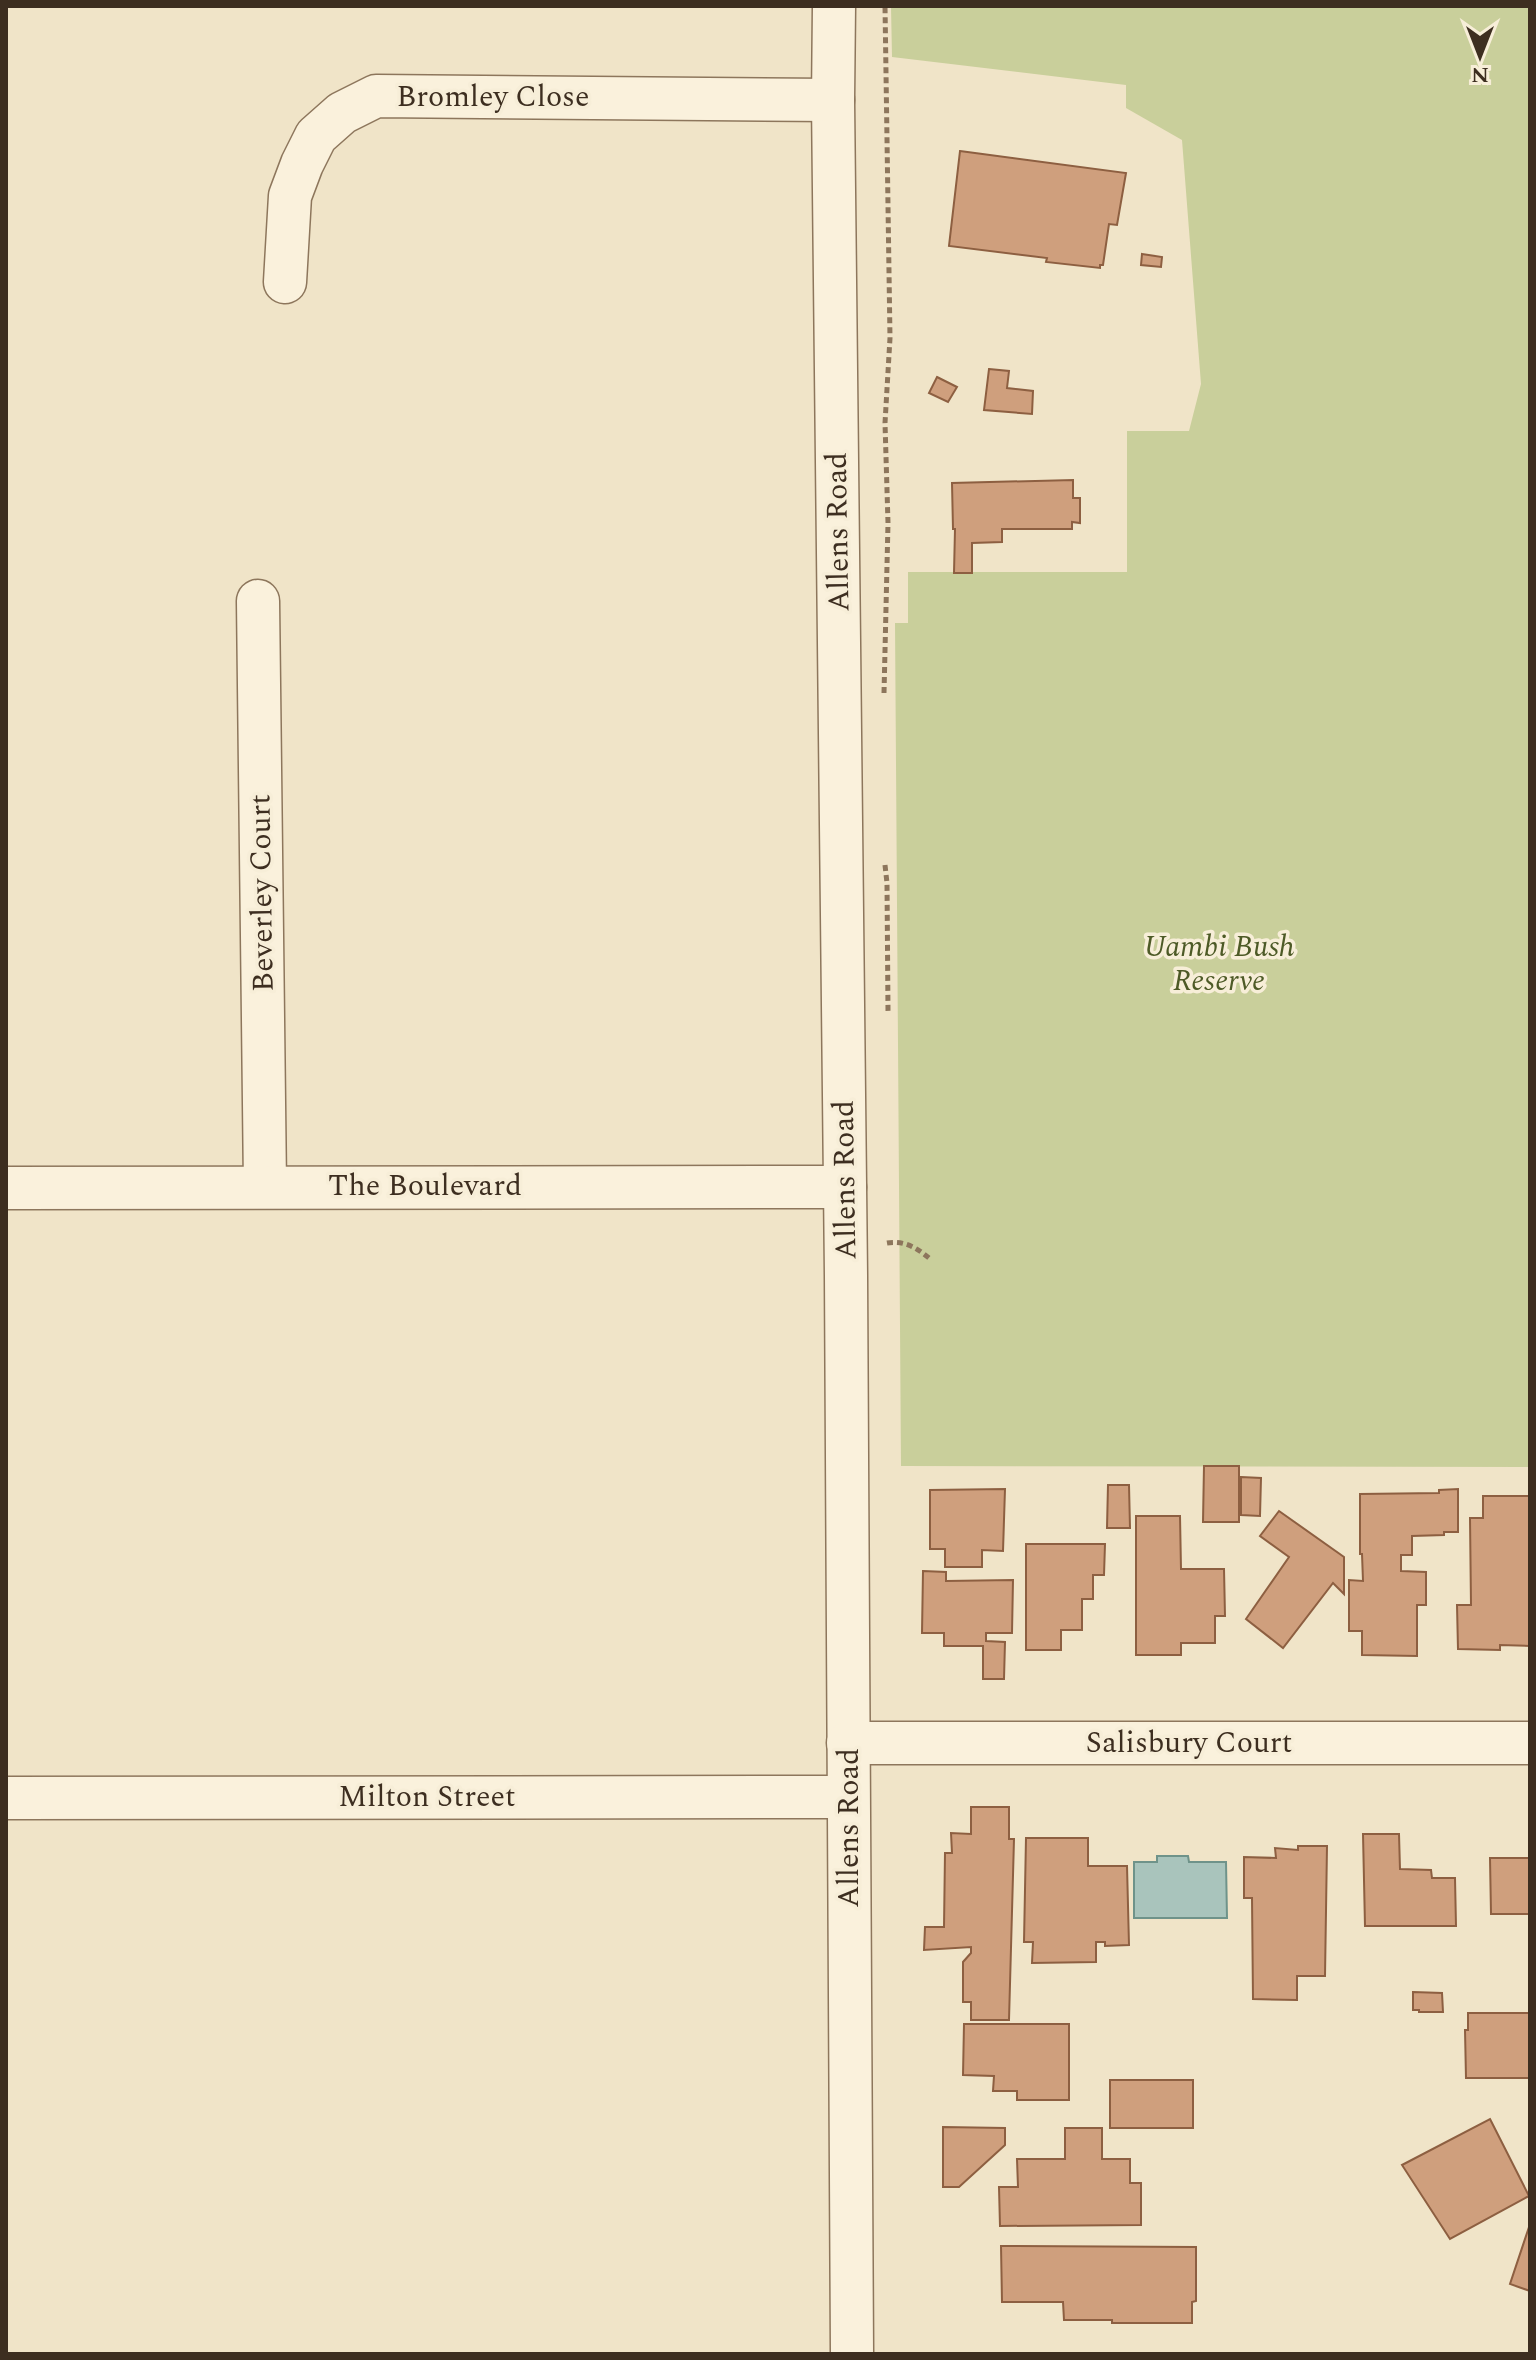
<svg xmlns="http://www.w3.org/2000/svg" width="1536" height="2360" viewBox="0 0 1536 2360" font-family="Spectral,serif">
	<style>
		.green { fill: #c9cf9b }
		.water { fill: #a9c4bc; stroke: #6f938a; stroke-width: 2 }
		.building { fill: #cf9f7d; stroke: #8d5f41; stroke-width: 2 }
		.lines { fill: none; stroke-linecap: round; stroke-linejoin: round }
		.street-casing { stroke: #8d765c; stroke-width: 45 }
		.path { stroke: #8d765c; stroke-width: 5; stroke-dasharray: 6 4; stroke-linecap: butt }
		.street { stroke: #faf1dc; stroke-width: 42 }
		.labels { text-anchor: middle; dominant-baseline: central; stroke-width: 7; stroke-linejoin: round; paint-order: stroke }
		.street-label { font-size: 30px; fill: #3d2e20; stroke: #f7eed8 }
		.park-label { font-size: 30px; font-style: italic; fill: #4d5a26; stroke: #f7eed8 }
	</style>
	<rect width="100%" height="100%" fill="#f0e4c8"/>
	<path class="green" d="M891,6h639v1461l-629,-1 -6,-843h13v-51h219v-141h62l12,-47 -19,-244 -56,-32v-23l-234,-28z"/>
	<path class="water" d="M1157,1856h31l1,6h37l1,56h-93v-56h23z"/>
	<g class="building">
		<path d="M960,151l166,22 -9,52 -8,-1 -6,41h-3v3l-54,-6 1,-4 -98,-12z"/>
		<path d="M1142,254l20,3 -1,10 -20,-2z"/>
		<path d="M989,369l20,2 -2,17 26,3 -1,23 -48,-4z"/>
		<path d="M937,377l20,10 -9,15 -19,-9z"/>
		<path d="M1073,480v18h7v25l-8,-1v7h-70v13l-30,1v30h-18l1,-44h-2l-1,-46z"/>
		<path d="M1204,1466h35v56h-36z"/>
		<path d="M1241,1477l20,1 -1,38 -19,-1z"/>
		<path d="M1108,1485h21l1,43h-23z"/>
		<path d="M1005,1489l-2,62 -21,-1v17h-37v-18h-15v-59z"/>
		<path d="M1458,1489v43h-14v3l-32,1v19h-11v16l25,1v33h-9v51l-55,-1v-24h-13v-51l14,1 -1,-27h-2v-60l79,-1v-3z"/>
		<path d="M1483,1496h47v150l-30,-1v5l-42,-1 -1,-44h14l-1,-87h13z"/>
		<path d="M1279,1511l65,46v37l-11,-11 -50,65 -37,-29 43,-62 -29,-21z"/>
		<path d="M1136,1516h44l1,53h43l1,47h-10v27h-34v12h-45z"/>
		<path d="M1026,1544h79l-1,31h-11v24h-11v31h-21v20h-35z"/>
		<path d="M923,1571l23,1v9l67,-1 -1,53h-26v8l19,1 -1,37h-21v-33h-39v-13h-22z"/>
		<path d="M971,1807h38v32h5l-5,181h-38v-18h-8v-40l8,-9v-6l-47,3 1,-23h19l1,-74h7l-1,-20 20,1z"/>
		<path d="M1363,1834h36l1,35 31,1 1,8h23l1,48h-91z"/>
		<path d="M1026,1838h62v28h39l2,79 -24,1v-4h-9v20l-64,1 1,-21h-9z"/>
		<path d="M1298,1846h29l-2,130h-28v24l-44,-1 -1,-101h-8v-41l32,1 -1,-10 23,2z"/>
		<path d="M1490,1858h40v56h-39z"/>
		<path d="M1413,1992l29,1 1,19h-24v-2h-6z"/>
		<path d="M1468,2013h62v65h-64l-1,-48h3z"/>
		<path d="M964,2024h105v76h-52v-9h-24l1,-15 -31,-1z"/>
		<rect x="1110" y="2080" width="83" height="48"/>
		<path d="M1490,2119l39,77 -79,43 -48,-74z"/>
		<path d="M943,2127l62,1v17l-46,42h-16z"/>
		<path d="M1065,2128h37v31h28v24h11v42l-141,1 -1,-39h19l-1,-28h48z"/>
		<path d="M1529,2227l1,1v63l-20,-7z"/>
		<path d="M1001,2246l195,1v54l-4,1v21h-80v-3h-48l-1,-18h-61z"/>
	</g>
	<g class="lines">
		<defs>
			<g id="street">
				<path d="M834,6l-1,94 13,1176 6,1078"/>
				<path d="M285,282l5,-86 12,-32 14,-28 26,-23 34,-17 457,4"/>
				<path d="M258,601l7,585"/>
				<path d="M6,1188l839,-1"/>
				<path d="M848,1743h682"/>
				<path d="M6,1798l842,-1"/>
			</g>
		</defs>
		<use href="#street" class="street-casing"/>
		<g class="path">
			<path d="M884,693l4,-170 -3,-100 5,-85 -5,-332"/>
			<path d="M885,865l2,18 1,128"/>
			<path d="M887,1243c17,-3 30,5 42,15"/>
		</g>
		<use href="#street" class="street"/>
	</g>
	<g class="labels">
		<g class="street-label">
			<text x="493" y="97">Bromley Close</text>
			<text transform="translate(838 532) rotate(-91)">Allens Road</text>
			<text transform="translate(262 893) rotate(-91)">Beverley Court</text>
			<text transform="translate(845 1180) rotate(-91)">Allens Road</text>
			<text x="425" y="1186">The Boulevard</text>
			<text x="1189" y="1743">Salisbury Court</text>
			<text x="427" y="1797">Milton Street</text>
			<text transform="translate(849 1828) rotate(-90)">Allens Road</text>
		</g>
		<g class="park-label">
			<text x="1219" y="947">Uambi Bush<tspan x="1219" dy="34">Reserve</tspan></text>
		</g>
	</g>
	<rect width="1536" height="2360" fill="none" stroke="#3d2e20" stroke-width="16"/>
	<g transform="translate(1480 56) rotate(180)" stroke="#f7eed8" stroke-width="6" paint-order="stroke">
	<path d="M0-6L14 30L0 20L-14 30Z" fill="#3d2e20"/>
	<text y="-12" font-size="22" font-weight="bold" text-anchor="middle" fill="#3d2e20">N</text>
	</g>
</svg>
